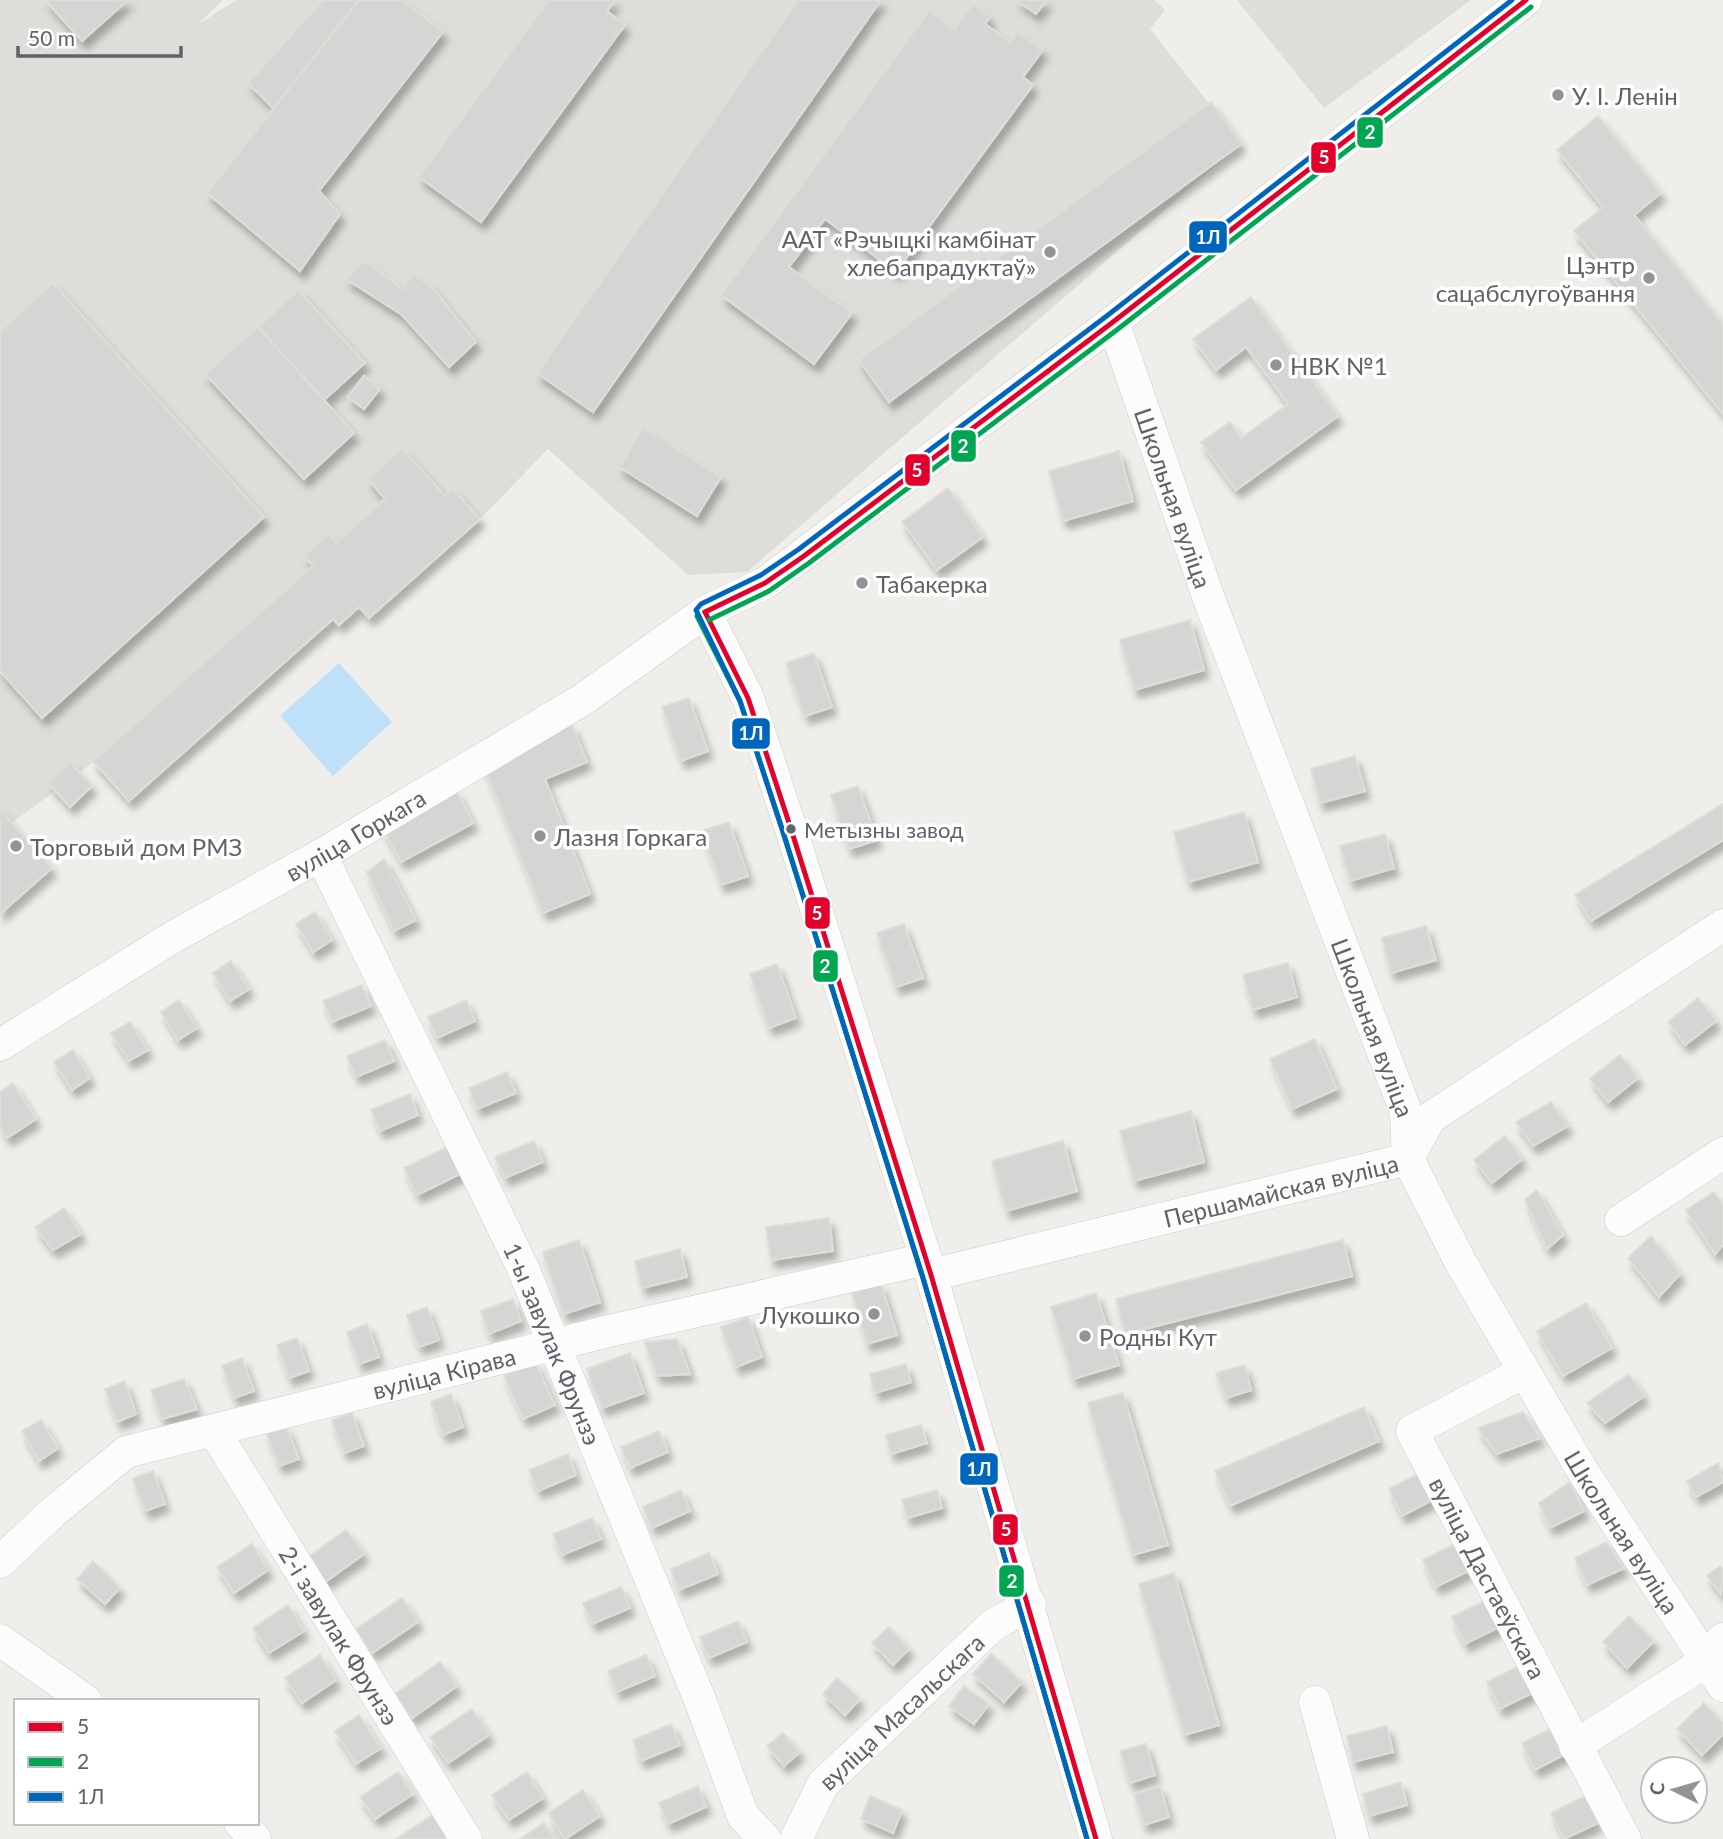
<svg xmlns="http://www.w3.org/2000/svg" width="1723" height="1839" viewBox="0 0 1723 1839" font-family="Lato,sans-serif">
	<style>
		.industrial { fill: #dfddda }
		.water { fill: #bfe0f9 }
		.building { fill: #d6d5d3; stroke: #deddd9; stroke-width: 2; filter: url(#shadow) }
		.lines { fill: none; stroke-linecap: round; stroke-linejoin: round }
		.minor-casing { stroke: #cbcccc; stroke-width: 33 }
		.minor { stroke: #fdfcfc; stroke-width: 32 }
		.bus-1-casing { stroke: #fff; stroke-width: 10 }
		.bus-2-casing { stroke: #fff; stroke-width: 10 }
		.bus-3-casing { stroke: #fff; stroke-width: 10 }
		.bus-1 { stroke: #e4002b; stroke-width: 5 }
		.bus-2 { stroke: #00a651; stroke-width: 5 }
		.bus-3 { stroke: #0065bd; stroke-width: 5 }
		.poi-dot { fill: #919496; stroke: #fff; stroke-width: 2.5 }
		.bus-dot { fill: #5f6368; stroke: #fff; stroke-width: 2.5 }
		.labels { text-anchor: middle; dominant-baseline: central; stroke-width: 7; stroke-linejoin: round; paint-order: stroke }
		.bus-label { font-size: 22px; fill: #5f6368; stroke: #fff; text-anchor: start }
		.poi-label { font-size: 24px; fill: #5f6368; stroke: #fff; text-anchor: start }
		.street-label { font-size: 24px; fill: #5f6368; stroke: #fff }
		.line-badge { stroke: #fff; stroke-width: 2.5 }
		.badge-label { font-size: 19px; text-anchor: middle; font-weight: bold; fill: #fff }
	</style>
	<defs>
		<filter id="shadow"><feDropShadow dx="4.5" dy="8" stdDeviation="3.5" flood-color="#0004"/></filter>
	</defs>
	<rect width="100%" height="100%" fill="#efeeea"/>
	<g class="industrial">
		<path d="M0,0h223l-26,25 39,-25h918l11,10 -15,19 91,115 -494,428 -59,3 -140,-126 -68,70 -111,99 -10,-11 -20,18 -6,-6 -204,182 -36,-39 -81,61 -12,91z"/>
		<path d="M1237,0h234l-147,108z"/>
	</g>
	<path class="water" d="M339,663l53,59 -59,54 -53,-60z"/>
	<g class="building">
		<path d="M45,0h83l-46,41z"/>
		<path d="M323,0h36l-85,109 -26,-26z"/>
		<path d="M359,0h43l41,32 -124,159 21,23 -40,57 -93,-78z"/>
		<path d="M549,0h66l-8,11 18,14 -144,197 -62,-45z"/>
		<path d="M798,0h83l-288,412 -56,-39z"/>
		<path d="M1016,0h31l-11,14z"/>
		<path d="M973,4l17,13 -5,7 25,18 8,-10 25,18 -20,27 10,8 -137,187 -71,-53 -36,48 63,46 -38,51 -93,-69 208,-284 25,18z"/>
		<path d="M1211,102l30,42 -352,258 -30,-42z"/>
		<path d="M1598,116l63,77 -27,22 89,109v90l-149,-183 29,-24 -46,-57z"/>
		<path d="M364,261l39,28 10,-15 18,12 45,56 -27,25 -47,-52 -56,-36z"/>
		<path d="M53,283l211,234 -222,201 -42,-47v-340z"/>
		<path d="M298,290l67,73 -41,37 -66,-73z"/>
		<path d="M1251,297l87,119 -102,74 -35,-48 29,-20 11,16 47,-34 -42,-57 -30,23 -23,-31z"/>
		<path d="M258,327l96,106 -50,46 -99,-105z"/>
		<path d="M364,376l16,13 -16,20 -16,-12z"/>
		<path d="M643,428l78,49 -24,39 -78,-49z"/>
		<path d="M402,448l43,48 8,-7 27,30 -111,99 -10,-11 -20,18 -6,-6 -204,182 -36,-40 220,-195 -9,-10 25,-22 7,9 49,-44 -17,-20z"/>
		<path d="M1119,451l14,50 -70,20 -14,-50z"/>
		<path d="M948,488l35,49 -46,33 -35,-48z"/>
		<path d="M1190,620l14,50 -70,20 -14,-50z"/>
		<path d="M814,653l18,54 -27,9 -19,-53z"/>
		<path d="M689,698l19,53 -27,10 -19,-54z"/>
		<path d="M572,725l15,37 -42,17 45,115 -47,19 -61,-152z"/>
		<path d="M1355,756l10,35 -45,12 -9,-34z"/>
		<path d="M70,762l22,24 -22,21 -22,-24z"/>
		<path d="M858,786l19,54 -28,9 -18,-54z"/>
		<path d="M456,790l17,33 -72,39 -18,-33z"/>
		<path d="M1723,804v36l-132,81 -16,-26z"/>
		<path d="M0,809l52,59 -52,46z"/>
		<path d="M1244,812l14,50 -70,20 -14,-50z"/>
		<path d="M729,822l19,54 -27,9 -19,-54z"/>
		<path d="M1385,834l9,34 -44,13 -10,-35z"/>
		<path d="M384,859l32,61 -22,11 -27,-59z"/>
		<path d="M315,912l17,28 -19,12 -17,-28z"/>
		<path d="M904,924l19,54 -27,9 -19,-54z"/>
		<path d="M1426,926l10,34 -45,13 -9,-35z"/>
		<path d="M231,961l18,28 -19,12 -17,-28z"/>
		<path d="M1288,963l9,34 -44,13 -10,-35z"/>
		<path d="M777,964l19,54 -27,10 -19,-54z"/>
		<path d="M362,985l9,21 -39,16 -9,-21z"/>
		<path d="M1698,998l18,23 -31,24 -17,-23z"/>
		<path d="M179,1000l18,28 -19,12 -17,-28z"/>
		<path d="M466,1000l9,21 -38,17 -9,-21z"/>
		<path d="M130,1022l18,28 -19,11 -18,-28z"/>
		<path d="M1315,1039l22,50 -45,20 -22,-50z"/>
		<path d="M385,1040l9,21 -38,16 -9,-21z"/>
		<path d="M73,1050l17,28 -18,12 -18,-28z"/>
		<path d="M1620,1055l18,23 -30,24 -18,-23z"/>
		<path d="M507,1072l9,21 -39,16 -8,-21z"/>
		<path d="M13,1083l23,36 -29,19 -7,-12v-34z"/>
		<path d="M410,1094l8,21 -38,16 -9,-21z"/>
		<path d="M1551,1102l17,24 -35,20 -17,-24z"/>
		<path d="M1191,1111l13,51 -70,19 -14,-50z"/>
		<path d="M1505,1136l17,23 -30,24 -18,-23z"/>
		<path d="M534,1141l9,21 -38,16 -10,-21z"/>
		<path d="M1063,1141l14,50 -71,20 -14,-50z"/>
		<path d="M451,1145l13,27 -47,23 -13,-27z"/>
		<path d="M1537,1190l26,45 -16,14 -22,-49z"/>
		<path d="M1714,1192l9,13v40l-8,9 -29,-44z"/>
		<path d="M64,1208l17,26 -28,16 -18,-23z"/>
		<path d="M829,1218l4,33 -62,9 -5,-33z"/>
		<path d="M1651,1236l29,38 -21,23 -31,-39z"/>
		<path d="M579,1240l21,62 -36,12 -21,-62z"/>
		<path d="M1343,1240l9,36 -227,58 -9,-35z"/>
		<path d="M680,1249l7,28 -45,11 -7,-27z"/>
		<path d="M881,1284l16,51 -30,9 -15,-51z"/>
		<path d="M1096,1293l23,72 -46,14 -22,-72z"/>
		<path d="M513,1299l8,22 -32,13 -8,-23z"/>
		<path d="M1586,1303l26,45 -49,28 -26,-45z"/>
		<path d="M427,1307l12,33 -20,7 -12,-32z"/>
		<path d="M748,1317l14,40 -26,10 -15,-40z"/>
		<path d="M367,1324l12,33 -20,7 -12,-32z"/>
		<path d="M297,1338l12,33 -20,7 -12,-33z"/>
		<path d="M677,1339l13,35 -33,2 -12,-34z"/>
		<path d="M630,1353l14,40 -42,15 -15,-39z"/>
		<path d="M242,1358l12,33 -20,7 -12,-32z"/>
		<path d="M535,1362l20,43 -32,14 -19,-43z"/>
		<path d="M906,1364l5,18 -36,11 -5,-19z"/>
		<path d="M1245,1365l6,25 -25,8 -10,-25z"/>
		<path d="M1629,1374l15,22 -39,27 -18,-20z"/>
		<path d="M184,1379l13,30 -35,10 -11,-29z"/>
		<path d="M125,1381l11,33 -19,8 -12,-33z"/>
		<path d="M1123,1393l45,152 -35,10 -45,-152z"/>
		<path d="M451,1394l12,33 -20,8 -12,-33z"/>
		<path d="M1364,1407l15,34 -149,65 -15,-35z"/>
		<path d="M1523,1412l17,26 -43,16 -19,-26z"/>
		<path d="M352,1413l12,33 -20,7 -12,-33z"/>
		<path d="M41,1420l17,28 -19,13 -17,-30z"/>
		<path d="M921,1425l6,18 -36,11 -5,-19z"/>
		<path d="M286,1426l13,33 -20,7 -12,-33z"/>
		<path d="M659,1431l9,21 -38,16 -9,-21z"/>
		<path d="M568,1454l8,21 -38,16 -9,-21z"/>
		<path d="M1718,1463l5,19 -27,15 -9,-16z"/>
		<path d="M153,1471l12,33 -20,7 -12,-33z"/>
		<path d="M1422,1472l14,26 -34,18 -13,-27z"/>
		<path d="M1570,1482l14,29 -34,17 -11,-25z"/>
		<path d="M681,1490l9,21 -38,17 -9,-21z"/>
		<path d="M937,1490l5,18 -35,10 -5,-18z"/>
		<path d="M592,1518l9,21 -39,16 -9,-21z"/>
		<path d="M346,1530l18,24 -39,28 -18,-24z"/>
		<path d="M1606,1542l18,26 -37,17 -12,-27z"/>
		<path d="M1456,1543l14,27 -34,17 -13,-27z"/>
		<path d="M252,1544l16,26 -34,23 -17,-26z"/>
		<path d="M709,1553l9,21 -39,16 -8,-21z"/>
		<path d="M93,1561l27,27 -15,16 -28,-25z"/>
		<path d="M1720,1566l3,4 -2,24 -14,-18z"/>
		<path d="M1174,1573l45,152 -35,10 -45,-151z"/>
		<path d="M621,1587l9,21 -38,16 -9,-21z"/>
		<path d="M402,1598l16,24 -46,31 -16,-24z"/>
		<path d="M1486,1600l13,27 -34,17 -13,-27z"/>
		<path d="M288,1605l16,26 -35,22 -16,-25z"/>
		<path d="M1629,1616l25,25 -27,27 -24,-26z"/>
		<path d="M738,1621l9,21 -38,16 -9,-21z"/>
		<path d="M889,1627l20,22 -16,16 -21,-22z"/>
		<path d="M991,1654l31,28 -18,20 -31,-28z"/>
		<path d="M320,1655l16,25 -34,23 -17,-25z"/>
		<path d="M646,1655l9,21 -38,16 -9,-21z"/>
		<path d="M440,1662l17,24 -45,32 -17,-24z"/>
		<path d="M1521,1665l13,27 -34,17 -13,-27z"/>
		<path d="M837,1678l23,21 -15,16 -22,-21z"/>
		<path d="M964,1686l25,18 -15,20 -25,-18z"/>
		<path d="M1704,1703l19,20v11l-21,21 -25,-26z"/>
		<path d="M472,1709l17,26 -41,28 -18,-26z"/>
		<path d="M359,1715l22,33 -25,16 -21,-33z"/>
		<path d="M671,1724l9,21 -39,16 -8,-21z"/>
		<path d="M1387,1726l6,26 -40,10 -6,-26z"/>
		<path d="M1556,1726l13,26 -34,18 -13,-27z"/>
		<path d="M783,1733l17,19 -16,14 -17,-20z"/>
		<path d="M1146,1744l9,31 -25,8 -10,-32z"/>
		<path d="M398,1772l15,22 -38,25 -15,-22z"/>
		<path d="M527,1772l16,26 -34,22 -17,-25z"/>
		<path d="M1401,1782l6,23 -38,11 -6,-22z"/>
		<path d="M698,1786l8,21 -38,17 -9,-21z"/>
		<path d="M1160,1786l9,31 -25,8 -10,-31z"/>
		<path d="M583,1790l17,26 -35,23 -16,-26z"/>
		<path d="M870,1796l32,14 -9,23 -32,-14z"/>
		<path d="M1585,1796l13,27 -34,16 -13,-26z"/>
		<path d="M433,1815l15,24h-52z"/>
		<path d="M544,1823l11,16h-35z"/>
	</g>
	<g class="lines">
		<defs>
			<g id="minor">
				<path id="s1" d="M1113,322l96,277 197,513 2,47 53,104 121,207 141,216"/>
				<path d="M705,612l43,86 43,131 140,446 165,564"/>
				<path id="s2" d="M321,855l201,411 178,434 43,116 22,23"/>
				<path id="s3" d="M0,1045l173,-108 148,-82 261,-155 123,-88 60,-29 348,-261 413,-322"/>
				<path d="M1621,1220l102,-67"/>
				<path id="s4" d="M931,1275l477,-116 22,-41 293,-193"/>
				<path id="s5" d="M1524,1372l-112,59 213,408"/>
				<path id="s6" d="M214,1431l252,408"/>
				<path id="s7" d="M0,1562l52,-49 74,-61 483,-121 317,-72"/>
				<path d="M0,1640l86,61"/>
				<path d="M1315,1702l38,137"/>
				<path d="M1575,1746l116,-75 32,-32"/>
				<path d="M240,1823l15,16"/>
				<path id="s8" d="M796,1839l27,-55 170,-159 37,-21"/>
			</g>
		</defs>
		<use href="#minor" class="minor-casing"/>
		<use href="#minor" class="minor"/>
		<defs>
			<g id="bus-1">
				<path d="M705,612l43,86 43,131 140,446 165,564"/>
				<path d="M705,612l60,-29 39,-27 309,-234 413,-322"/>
			</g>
			<g id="bus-2">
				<path d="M697,616l43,85 43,131 140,446 164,561"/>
				<path d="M709,620l60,-29 40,-28 309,-234 413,-322"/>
			</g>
			<path id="bus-3" d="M1087,1839l-164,-561 -140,-446 -43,-131 -44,-91 5,-6 60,-29 38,-26 309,-234 404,-315"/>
		</defs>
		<use href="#bus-1" class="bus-1-casing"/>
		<use href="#bus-2" class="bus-2-casing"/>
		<use href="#bus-3" class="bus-3-casing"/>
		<use href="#bus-1" class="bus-1"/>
		<use href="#bus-2" class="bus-2"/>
		<use href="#bus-3" class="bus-3"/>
	</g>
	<g class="poi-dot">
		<circle cx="1558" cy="95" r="7"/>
		<circle cx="1050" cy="252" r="7"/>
		<circle cx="1649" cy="278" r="7"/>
		<circle cx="1276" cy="365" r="7"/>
		<circle cx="862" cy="583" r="7"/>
		<circle cx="540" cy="836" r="7"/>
		<circle cx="16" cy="846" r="7"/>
		<circle cx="874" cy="1314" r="7"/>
		<circle cx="1085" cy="1336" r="7"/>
	</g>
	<circle class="bus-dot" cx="791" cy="829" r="6"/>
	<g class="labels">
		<g class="bus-label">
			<text x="804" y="829">Метызны завод</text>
		</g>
		<g class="poi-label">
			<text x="1572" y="95">У. І. Ленін</text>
			<text x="1036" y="238" text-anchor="end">ААТ «Рэчыцкі камбінат<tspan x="1036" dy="28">хлебапрадуктаў»</tspan></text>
			<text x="1635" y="264" text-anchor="end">Цэнтр<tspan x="1635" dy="28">сацабслугоўвання</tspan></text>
			<text x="1290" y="365">НВК №1</text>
			<text x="876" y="583">Табакерка</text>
			<text x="554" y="836">Лазня Горкага</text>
			<text x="30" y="846">Торговый дом РМЗ</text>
			<text x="860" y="1314" text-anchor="end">Лукошко</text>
			<text x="1099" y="1336">Родны Кут</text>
		</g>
		<g class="street-label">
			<text stroke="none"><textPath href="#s1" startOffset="186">Школьная вуліца</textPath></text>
			<text stroke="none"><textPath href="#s3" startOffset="413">вуліца Горкага</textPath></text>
			<text stroke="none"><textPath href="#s1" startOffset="752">Школьная вуліца</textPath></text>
			<text stroke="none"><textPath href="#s4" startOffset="360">Першамайская вуліца</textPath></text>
			<text stroke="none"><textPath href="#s2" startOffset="541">1-ы завулак Фрунзэ</textPath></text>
			<text stroke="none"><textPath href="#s7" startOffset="495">вуліца Кірава</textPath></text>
			<text stroke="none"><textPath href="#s1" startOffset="1320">Школьная вуліца</textPath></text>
			<text stroke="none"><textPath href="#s5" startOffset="292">вуліца Дастаеўскага</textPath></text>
			<text stroke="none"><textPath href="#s6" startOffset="240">2-і завулак Фрунзэ</textPath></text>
			<text stroke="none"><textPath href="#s8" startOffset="168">вуліца Масальскага</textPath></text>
		</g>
	</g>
	<g class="line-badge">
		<rect x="1356" y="116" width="28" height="33" rx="7" fill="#00a651"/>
		<rect x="1310" y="141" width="27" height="33" rx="7" fill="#e4002b"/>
		<rect x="1188" y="220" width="40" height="34" rx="7" fill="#0065bd"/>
		<rect x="950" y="429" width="27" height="34" rx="7" fill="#00a651"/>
		<rect x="904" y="453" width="27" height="34" rx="7" fill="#e4002b"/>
		<rect x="731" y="717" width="40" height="33" rx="7" fill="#0065bd"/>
		<rect x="804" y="896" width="27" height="34" rx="7" fill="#e4002b"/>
		<rect x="812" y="949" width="27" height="34" rx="7" fill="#00a651"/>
		<rect x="959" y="1452" width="40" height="34" rx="7" fill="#0065bd"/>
		<rect x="992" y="1513" width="27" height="33" rx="7" fill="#e4002b"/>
		<rect x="998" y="1564" width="27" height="34" rx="7" fill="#00a651"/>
	</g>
	<g class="badge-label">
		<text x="1370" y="139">2</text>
		<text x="1324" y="164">5</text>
		<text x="1208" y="244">1Л</text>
		<text x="963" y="453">2</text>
		<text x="917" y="477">5</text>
		<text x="751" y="740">1Л</text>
		<text x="817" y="920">5</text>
		<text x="825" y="973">2</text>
		<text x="979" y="1476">1Л</text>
		<text x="1006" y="1536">5</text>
		<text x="1012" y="1588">2</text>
	</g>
	<rect x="14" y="1699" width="245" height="126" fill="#ffffff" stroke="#bfc1c3" stroke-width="2"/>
	<rect x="28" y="1722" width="35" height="10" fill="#e4002b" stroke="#bfc1c3" stroke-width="2"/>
	<text x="77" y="1734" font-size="21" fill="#5f6368">5</text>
	<rect x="28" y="1757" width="35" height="10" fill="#00a651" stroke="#bfc1c3" stroke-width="2"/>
	<text x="77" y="1769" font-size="21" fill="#5f6368">2</text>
	<rect x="28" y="1792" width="35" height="10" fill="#0065bd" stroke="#bfc1c3" stroke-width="2"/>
	<text x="77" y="1804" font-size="21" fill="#5f6368">1Л</text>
	<g transform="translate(1674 1790) rotate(275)"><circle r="33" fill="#ffffff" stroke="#bfc1c3" stroke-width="2"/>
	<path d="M0-5L12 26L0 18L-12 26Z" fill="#919496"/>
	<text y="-10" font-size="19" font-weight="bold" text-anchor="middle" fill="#5f6368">С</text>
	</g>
	<path d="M18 46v10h163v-10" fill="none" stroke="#5f6368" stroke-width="3.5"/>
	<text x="28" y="46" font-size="21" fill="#5f6368" stroke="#ffffff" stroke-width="5" paint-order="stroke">50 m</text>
</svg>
